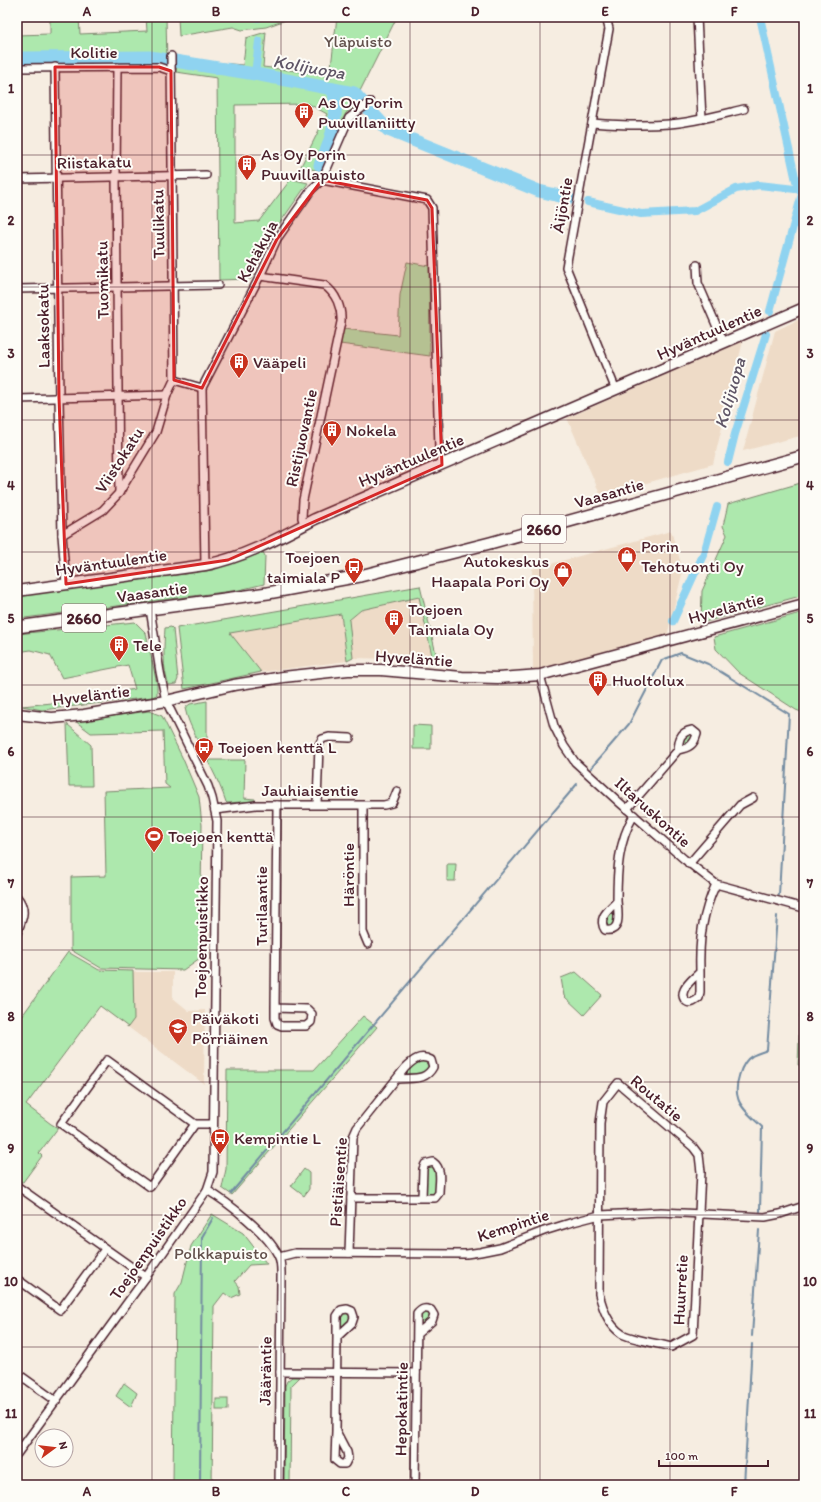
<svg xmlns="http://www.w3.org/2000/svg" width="821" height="1502" viewBox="0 0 821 1502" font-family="Itim,sans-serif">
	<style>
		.built { fill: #eedbc7 }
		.green { fill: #ade8ad; stroke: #7c846c }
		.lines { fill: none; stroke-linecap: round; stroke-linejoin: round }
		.stream { stroke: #738ba1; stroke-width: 2 }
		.canal { stroke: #8fd3f0; stroke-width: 8 }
		.river { stroke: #8fd3f0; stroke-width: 13 }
		.street-casing { stroke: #4a1f2b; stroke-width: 10 }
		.secondary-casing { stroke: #4a1f2b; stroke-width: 13 }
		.primary-casing { stroke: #4a1f2b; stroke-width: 14 }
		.street { stroke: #fdfcf7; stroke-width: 7 }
		.secondary { stroke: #fdfcf7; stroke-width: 10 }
		.primary { stroke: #fdfcf7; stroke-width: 11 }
		.marked { fill: #d62828; fill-opacity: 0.2; stroke: #d62828; stroke-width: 3; stroke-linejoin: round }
		.grid { fill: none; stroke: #4a1f2b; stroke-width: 1; stroke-opacity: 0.55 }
		.labels { text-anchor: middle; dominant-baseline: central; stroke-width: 4; stroke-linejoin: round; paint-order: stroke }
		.shield { fill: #fdfcf7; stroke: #806168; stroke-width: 1 }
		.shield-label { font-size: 16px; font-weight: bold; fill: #4a1f2b }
		.park-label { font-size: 17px; fill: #63514c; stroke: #fdfcf7 }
		.street-label { font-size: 17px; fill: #4a1f2b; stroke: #fdfcf7 }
		.poi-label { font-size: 17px; fill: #4a1f2b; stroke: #fdfcf7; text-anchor: start }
		.water-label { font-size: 18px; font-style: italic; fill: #5f5566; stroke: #fdfcf7 }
		.neatline { fill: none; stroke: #4a1f2b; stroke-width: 1.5 }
		.grid-label { font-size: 13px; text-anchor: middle; font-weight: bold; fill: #4a1f2b }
	</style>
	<rect width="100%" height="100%" fill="#f6ede1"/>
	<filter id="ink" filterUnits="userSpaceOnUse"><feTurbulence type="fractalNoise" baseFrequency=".025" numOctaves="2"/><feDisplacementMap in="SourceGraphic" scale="8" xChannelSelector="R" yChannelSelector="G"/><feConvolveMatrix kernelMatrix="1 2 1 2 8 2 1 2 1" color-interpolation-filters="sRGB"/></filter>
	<g filter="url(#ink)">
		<g class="built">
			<path d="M804,317v118l-61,16 32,-120z"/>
			<path d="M743,341l-30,123 -112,32 -34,-78z"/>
			<path d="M671,531l12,39 -16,66 -134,34 -1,-101z"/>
			<path d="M419,597l14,63 -80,-2 -4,-38 12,-10z"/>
			<path d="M341,614l6,47 -86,11 -31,-39z"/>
			<path d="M124,972h49v26l16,13 16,-1 -1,74 -104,-78z"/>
		</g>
		<g class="green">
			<path d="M50,17h29l1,17 67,-3 -1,-14h20l1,46 -7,-1 -143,1v-28l33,-1z"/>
			<path d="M178,17h116l-28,10 -24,3 -9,-3 -54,9z"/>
			<path d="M337,17h60l-37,74 6,7 -20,15 -28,58 -17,-5 26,-52 -18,-10 -74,1v118l24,-2 32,-42 17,4 -36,51 -21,45 -32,1 -2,-202 -41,-6 2,-13 65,6 3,-27 20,-6 -3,35 67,8z"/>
			<path d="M17,71h1l1,62h-2z"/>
			<path d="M407,262l22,4 1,90 -90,-12 3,-15 55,6 2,-40z"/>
			<path d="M804,482v113l-103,28 1,-32 25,-56 -4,-9 5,-22z"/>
			<path d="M259,551l4,1 2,4 -1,28 -25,6 -222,29v-23l196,-26z"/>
			<path d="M420,586l17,72 -4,2 -14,-63 -58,13 -12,10 4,38 -6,3 -6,-47 -111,19 31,39 -77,17 -7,-61z"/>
			<path d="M804,612v101l-8,-3 -57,-37 -23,-24 -2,-12z"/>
			<path d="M135,622l11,11 11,51v11l-5,2 -110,13 -20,-4 30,-3 83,-14 -7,-24 -66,13 -12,-23 -19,-5 -14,2v-18z"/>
			<path d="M171,627l2,2 5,50 -2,5 -7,1c-7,-16 -5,-40 -4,-57z"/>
			<path d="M207,701v59h38l-1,38 11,1v2l-28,2 -1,-1c-7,-22 -20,-43 -30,-65 -4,-9 -9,-18 -11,-29l5,-4z"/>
			<path d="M149,711l13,5 21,43 16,38 3,28 -2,133 -17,12 -82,-2 -30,-18v-73l35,-1 -2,-85 66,-3 -5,-4 -2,-53 -72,2 -16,-12z"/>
			<path d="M67,724l24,21 1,41h-23z"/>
			<path d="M413,725l18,1v23h-18z"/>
			<path d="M688,734h4l1,5 -6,5h-4v-5z"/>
			<path d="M447,864h9l-1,17h-8z"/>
			<path d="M613,909l2,1 -1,15 -4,2h-2l-4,-5 1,-4z"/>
			<path d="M68,952l31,18 34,1 1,48 -6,8 -28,-21 -74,99 25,19 7,4 -19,25 3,3 -19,26 -6,-1v-158z"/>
			<path d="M576,972l26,23 -18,20 -20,-19 -3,-18z"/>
			<path d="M800,1015h4v50h-6z"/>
			<path d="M363,1016l14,11 -145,168 -10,-7 4,-19 1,-99h87z"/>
			<path d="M422,1061l4,1 2,4 -1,5 -8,3h-14l11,-11z"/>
			<path d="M431,1165l4,2c3,6 3,20 0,27l-4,1 -4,-1c-3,-7 -2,-20 0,-27z"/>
			<path d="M304,1169l5,4v16l-5,7 -13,-10z"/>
			<path d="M212,1214l31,19 24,31 -18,1 -14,16 4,5 1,8 -9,4 -7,-5 -10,13 -2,179h-39l2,-191 7,-12 9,-36z"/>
			<path d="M424,1311l6,1 1,7 -11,9 -1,-11z"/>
			<path d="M345,1313l4,1 1,6 -9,9 -2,-1 1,-12 2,-2z"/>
			<path d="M292,1377h8l-9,9 -1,99h-6l1,-99 2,-5z"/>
			<path d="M124,1383l13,10 -6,14 -15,-11z"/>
			<rect x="216" y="1399" width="12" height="11"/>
		</g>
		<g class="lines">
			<g class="stream">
				<path d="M591,768l38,-44 33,-64 19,-7 27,11 81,50 -10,181"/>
				<path d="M231,1193l346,-409"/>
				<path d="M760,1211l2,-84c-7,-7 -22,-19 -24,-29 -4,-12 3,-36 14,-42 5,-3 11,-4 15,-6l10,-134"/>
				<path d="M752,1336l7,-106"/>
				<path d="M200,1485l2,-248 11,-19"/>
				<path d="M744,1485l8,-141"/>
			</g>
			<g class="canal">
				<path d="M760,17l36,164 7,9 -33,121"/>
				<path d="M258,18v-1"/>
				<path d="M255,74l4,-33"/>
				<path d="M588,202l53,12 54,-3 41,-22 23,-4 45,5"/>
				<path d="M728,462l7,-28 31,-100"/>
				<path d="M673,621l31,-68 13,-46"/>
			</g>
			<g class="river">
				<path d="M17,58l133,-1 105,17 99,19 34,37 151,61 29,7"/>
				<path d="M320,165c11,-23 20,-51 13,-76"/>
			</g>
			<defs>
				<g id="street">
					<path d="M606,17l3,12 -43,238 50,123"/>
					<path d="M697,17l5,102"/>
					<path d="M55,67l4,331 3,137 4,49"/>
					<path d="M117,67l-1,110 3,316"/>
					<path d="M17,68l142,-1 12,4"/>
					<path d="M592,123c26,2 51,3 77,1 25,-2 50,-9 75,-15"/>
					<path d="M17,179l189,-4"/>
					<path d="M322,180l27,-62 21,-16"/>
					<path d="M697,265l1,18 26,60"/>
					<path d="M260,276l64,9c12,8 18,23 17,37l-38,178 -1,18 2,6"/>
					<path d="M17,289l201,-4"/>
					<path d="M174,380l28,8"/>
					<path d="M17,399l150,-4"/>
					<path d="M62,535l41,-25 16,-17 37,-61 11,-37 7,-15 -3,-324"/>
					<path d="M205,565l-3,-177 58,-112 17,-37 35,-50 10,-9 105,20 5,8 7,240 3,17"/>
					<path d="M540,675l14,51 10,20 11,16 45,41 64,56 32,25 88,24"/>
					<path d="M317,804l2,-59 3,-6 7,-2 21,1"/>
					<path d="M363,806v126l5,12"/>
					<path d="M627,809l51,-59c1,-11 2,-18 14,-20l5,4c-3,11 -8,14 -19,16"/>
					<path d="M215,810l41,-5h128l8,-2 5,-12"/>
					<path d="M689,864l51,-59 13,-7"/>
					<path d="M17,897c11,13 5,22 0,36"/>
					<path d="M617,901c1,11 5,32 -12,29 -8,-13 4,-20 12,-29 0,-30 1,-59 17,-86"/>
					<path d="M700,972v20l-1,6c-2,2 -4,3 -6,4 -8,3 -12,-6 -9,-12 3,-7 11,-13 16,-18 -1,-32 2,-58 16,-88"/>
					<path d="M275,1008l32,1 5,5 -1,8 -5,4h-24l-5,-2 -2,-6v-10l2,-203"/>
					<path d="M618,1083l75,64 6,8 2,17 -8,163 -22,12c-11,-3 -40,-8 -49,-13 -14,-9 -19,-25 -23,-40l1,-171 3,-21z"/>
					<path d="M195,1124l-45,63 -89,-63 46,-64 88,64h18"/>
					<path d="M17,1186l129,91"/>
					<path d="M207,1190c22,13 60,43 71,65 4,7 3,18 3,25l-2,205"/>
					<path d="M351,1198h84l4,-5c0,-11 4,-24 -6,-31l-8,2 -2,5 -1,29"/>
					<path d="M349,1253l4,-116 4,-9 48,-60c8,-8 15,-14 26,-8l2,7c-8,15 -21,10 -36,12"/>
					<path d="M279,1257l16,-4 171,1 14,-2 20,-4 44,-17 29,-9 27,-7 61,-3 104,5 15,-3 24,-8"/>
					<path d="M17,1279l43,31 45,-61"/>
					<path d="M280,1372l136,1"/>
					<path d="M17,1373l39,28"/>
					<path d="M336,1431l-1,29 5,4h5l3,-6 -1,-6 -11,-21 1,-94 15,-14 2,-6 -2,-6 -5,-2 -6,1 -4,6v21"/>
					<path d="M17,1454l129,-177 61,-87 6,-18 4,-351 -5,-23 -4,-12 -42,-85 -6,-29 -10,-63"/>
					<path d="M415,1485l2,-171c5,-6 8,-6 14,-4l3,5 -2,6 -15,13"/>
				</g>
				<g id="secondary">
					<path d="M17,591l188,-26c38,-7 76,-28 110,-46l489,-211"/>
					<path d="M17,714l35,4 32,-3 82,-14 68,-16 49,-8 65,-7h33l81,7 36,1 42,-3 264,-71"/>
				</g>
				<path id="primary" d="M17,627l251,-34 92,-17 130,-33 314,-87"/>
			</defs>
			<use href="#street" class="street-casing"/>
			<use href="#secondary" class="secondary-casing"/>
			<use href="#primary" class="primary-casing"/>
			<use href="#street" class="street"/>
			<use href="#secondary" class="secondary"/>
			<use href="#primary" class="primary"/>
		</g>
	</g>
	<path class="marked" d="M55,67h104l12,4 3,309 28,8 75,-149 45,-59 105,20 5,8 10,257 -214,95 -162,24 -7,-186z"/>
	<path class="grid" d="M152,17v1468M281,17v1468M410,17v1468M540,17v1468M670,17v1468M17,155h787M17,287h787M17,420h787M17,552h787M17,685h787M17,817h787M17,950h787M17,1082h787M17,1215h787M17,1347h787"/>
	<defs>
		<symbol id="building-pin" viewBox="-11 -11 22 30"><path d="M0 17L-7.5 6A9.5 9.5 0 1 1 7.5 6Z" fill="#c8321e" stroke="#fdfcf7"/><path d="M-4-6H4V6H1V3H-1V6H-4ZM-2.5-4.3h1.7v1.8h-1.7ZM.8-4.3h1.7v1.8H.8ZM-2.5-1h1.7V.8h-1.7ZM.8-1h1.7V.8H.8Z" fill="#fff"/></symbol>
		<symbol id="shop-pin" viewBox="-11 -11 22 30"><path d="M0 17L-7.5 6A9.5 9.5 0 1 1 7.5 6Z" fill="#c8321e" stroke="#fdfcf7"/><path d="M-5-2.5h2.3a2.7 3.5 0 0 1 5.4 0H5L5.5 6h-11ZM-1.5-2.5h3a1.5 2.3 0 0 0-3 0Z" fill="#fff"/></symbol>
		<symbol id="bus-pin" viewBox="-11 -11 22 30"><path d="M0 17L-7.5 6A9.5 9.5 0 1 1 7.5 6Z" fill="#c8321e" stroke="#fdfcf7"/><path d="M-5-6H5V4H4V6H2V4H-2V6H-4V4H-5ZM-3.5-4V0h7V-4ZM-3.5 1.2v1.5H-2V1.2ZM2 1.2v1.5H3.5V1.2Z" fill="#fff"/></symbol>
		<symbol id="stadium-pin" viewBox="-11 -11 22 30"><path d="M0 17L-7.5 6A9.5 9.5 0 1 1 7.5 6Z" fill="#c8321e" stroke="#fdfcf7"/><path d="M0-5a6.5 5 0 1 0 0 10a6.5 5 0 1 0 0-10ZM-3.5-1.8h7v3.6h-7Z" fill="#fff"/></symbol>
		<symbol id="school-pin" viewBox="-11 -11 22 30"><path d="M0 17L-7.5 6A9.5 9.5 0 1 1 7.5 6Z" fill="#c8321e" stroke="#fdfcf7"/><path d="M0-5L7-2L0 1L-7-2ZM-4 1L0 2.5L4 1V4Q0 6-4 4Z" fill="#fff"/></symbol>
	</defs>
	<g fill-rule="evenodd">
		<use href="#building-pin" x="293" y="101" width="22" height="30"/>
		<use href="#building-pin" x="236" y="153" width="22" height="30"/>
		<use href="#building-pin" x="228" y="351" width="22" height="30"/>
		<use href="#building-pin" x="321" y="419" width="22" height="30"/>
		<use href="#shop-pin" x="616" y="545" width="22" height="30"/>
		<use href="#bus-pin" x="343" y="556" width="22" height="30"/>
		<use href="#shop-pin" x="552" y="560" width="22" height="30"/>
		<use href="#building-pin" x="383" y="608" width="22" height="30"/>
		<use href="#building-pin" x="108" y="634" width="22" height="30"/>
		<use href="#building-pin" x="587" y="669" width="22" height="30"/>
		<use href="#bus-pin" x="193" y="736" width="22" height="30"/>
		<use href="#stadium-pin" x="143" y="825" width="22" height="30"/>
		<use href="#school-pin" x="167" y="1017" width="22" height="30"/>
		<use href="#bus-pin" x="209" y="1127" width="22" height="30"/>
	</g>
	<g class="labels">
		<g class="shield">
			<rect x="522" y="515" width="44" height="28" rx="3"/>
			<rect x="62" y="604" width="44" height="28" rx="3"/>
		</g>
		<g class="shield-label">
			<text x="544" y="529">2660</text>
			<text x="84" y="618">2660</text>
		</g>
		<g class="park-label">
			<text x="358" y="41">Yläpuisto</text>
			<text x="221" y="1253">Polkkapuisto</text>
		</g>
		<g class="street-label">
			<text x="94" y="52">Kolitie</text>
			<text transform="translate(94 162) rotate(-1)">Riistakatu</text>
			<text transform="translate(562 205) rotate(-80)">Äijöntie</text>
			<text transform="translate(158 224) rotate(-91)">Tuulikatu</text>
			<text transform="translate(257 251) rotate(-62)">Kehäkuja</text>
			<text transform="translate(102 280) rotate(-91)">Tuomikatu</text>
			<text transform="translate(43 326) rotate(-91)">Laaksokatu</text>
			<text transform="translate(709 332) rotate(-24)">Hyväntuulentie</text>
			<text transform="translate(301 438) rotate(-78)">Ristijuovantie</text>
			<text transform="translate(119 460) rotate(-57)">Viistokatu</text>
			<text transform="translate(411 460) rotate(-23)">Hyväntuulentie</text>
			<text transform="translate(609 493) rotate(-16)">Vaasantie</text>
			<text transform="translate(111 562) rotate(-8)">Hyväntuulentie</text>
			<text transform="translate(152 592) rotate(-8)">Vaasantie</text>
			<text transform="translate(726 608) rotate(-15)">Hyveläntie</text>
			<text transform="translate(414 658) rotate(4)">Hyveläntie</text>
			<text transform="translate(91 695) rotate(-7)">Hyveläntie</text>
			<text x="310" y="790">Jauhiaisentie</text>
			<text transform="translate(653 812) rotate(42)">Iltaruskontie</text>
			<text transform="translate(348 875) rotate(-90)">Häröntie</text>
			<text transform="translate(261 906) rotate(-90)">Turilaantie</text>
			<text transform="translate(201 937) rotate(-89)">Toejoenpuistikko</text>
			<text transform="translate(657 1098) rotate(40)">Routatie</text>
			<text transform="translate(338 1182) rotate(-86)">Pistiäisentie</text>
			<text transform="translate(513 1225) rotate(-18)">Kempintie</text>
			<text transform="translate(148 1248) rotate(-55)">Toejoenpuistikko</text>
			<text transform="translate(680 1290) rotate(-87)">Huurretie</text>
			<text transform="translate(265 1371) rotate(-89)">Jääräntie</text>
			<text transform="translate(401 1409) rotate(-89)">Hepokatintie</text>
		</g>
		<g class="poi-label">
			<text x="318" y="102">As Oy Porin<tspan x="318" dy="20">Puuvillaniitty</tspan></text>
			<text x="261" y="154">As Oy Porin<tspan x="261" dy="20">Puuvillapuisto</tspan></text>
			<text x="253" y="362">Vääpeli</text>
			<text x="346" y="430">Nokela</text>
			<text x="641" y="546">Porin<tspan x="641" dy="20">Tehotuonti Oy</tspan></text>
			<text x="340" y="557" text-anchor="end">Toejoen<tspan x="340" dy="20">taimiala P</tspan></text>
			<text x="549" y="561" text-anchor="end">Autokeskus<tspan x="549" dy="20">Haapala Pori Oy</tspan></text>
			<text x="408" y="609">Toejoen<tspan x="408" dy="20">Taimiala Oy</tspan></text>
			<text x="133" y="645">Tele</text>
			<text x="612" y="680">Huoltolux</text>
			<text x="218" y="747">Toejoen kenttä L</text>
			<text x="168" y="836">Toejoen kenttä</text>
			<text x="192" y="1018">Päiväkoti<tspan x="192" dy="20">Pörriäinen</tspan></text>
			<text x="234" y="1138">Kempintie L</text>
		</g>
		<g class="water-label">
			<text transform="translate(309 67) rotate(10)">Kolijuopa</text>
			<text transform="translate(730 393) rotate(-74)">Kolijuopa</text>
		</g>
	</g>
	<rect width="821" height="1502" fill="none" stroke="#fdfcf7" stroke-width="44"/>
	<g transform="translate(54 1448) rotate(75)"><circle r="19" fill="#fdfcf7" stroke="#b5a4a5"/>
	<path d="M0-3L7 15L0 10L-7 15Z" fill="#c8321e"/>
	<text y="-6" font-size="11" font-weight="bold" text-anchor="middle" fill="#4a1f2b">N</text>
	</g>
	<path d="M659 1460v6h109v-6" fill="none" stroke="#4a1f2b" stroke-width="2"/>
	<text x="665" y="1460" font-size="12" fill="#4a1f2b" stroke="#fdfcf7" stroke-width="3" paint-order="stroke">100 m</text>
	<rect x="22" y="22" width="777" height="1458" class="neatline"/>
	<g class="grid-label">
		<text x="87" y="16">A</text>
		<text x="216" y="16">B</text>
		<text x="346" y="16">C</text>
		<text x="475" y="16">D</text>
		<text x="605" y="16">E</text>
		<text x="734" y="16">F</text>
		<text x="11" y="93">1</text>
		<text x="810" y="93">1</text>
		<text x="11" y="225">2</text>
		<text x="810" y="225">2</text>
		<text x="11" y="358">3</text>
		<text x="810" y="358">3</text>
		<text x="11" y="490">4</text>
		<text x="810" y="490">4</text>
		<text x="11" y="623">5</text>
		<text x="810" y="623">5</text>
		<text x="11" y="756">6</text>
		<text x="810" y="756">6</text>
		<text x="11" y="888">7</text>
		<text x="810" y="888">7</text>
		<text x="11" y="1021">8</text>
		<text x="810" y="1021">8</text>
		<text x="11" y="1153">9</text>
		<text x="810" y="1153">9</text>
		<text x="11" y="1286">10</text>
		<text x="810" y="1286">10</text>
		<text x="11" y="1418">11</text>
		<text x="810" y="1418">11</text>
		<text x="87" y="1496">A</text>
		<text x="216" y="1496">B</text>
		<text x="346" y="1496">C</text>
		<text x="475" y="1496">D</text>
		<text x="605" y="1496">E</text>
		<text x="734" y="1496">F</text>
	</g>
</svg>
